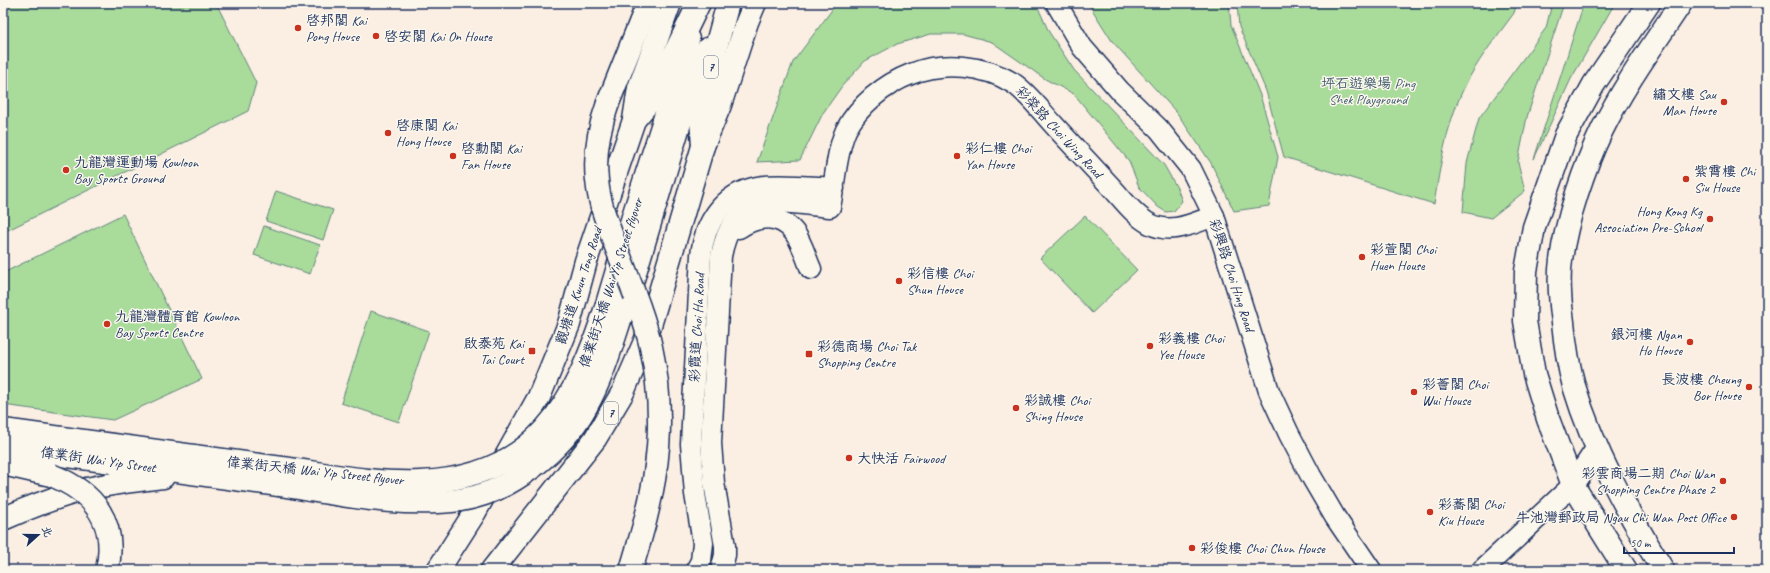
<svg xmlns="http://www.w3.org/2000/svg" width="1770" height="573" viewBox="0 0 1770 573" font-family="Caveat,'LXGW WenKai TC',sans-serif">
	<style>
		.green { fill: #a9db9b; stroke: #62857c }
		.lines { fill: none; stroke-linecap: round; stroke-linejoin: round }
		.tertiary-casing { stroke: #1b2f5e; stroke-width: 23 }
		.primary-casing { stroke: #1b2f5e; stroke-width: 25 }
		.trunk-casing { stroke: #1b2f5e; stroke-width: 25 }
		.tertiary { stroke: #fbf7ec; stroke-width: 20 }
		.primary { stroke: #fbf7ec; stroke-width: 22 }
		.trunk { stroke: #fbf7ec; stroke-width: 22 }
		.primary-bridge-casing { stroke: #1b2f5e; stroke-width: 25; stroke-linecap: butt }
		.primary-bridge { stroke: #fbf7ec; stroke-width: 22 }
		.poi-dot { fill: #c8321e; stroke: #fbf7ec; stroke-width: 1.5 }
		.labels { text-anchor: middle; dominant-baseline: central; stroke-width: 3; stroke-linejoin: round; paint-order: stroke }
		.shield { fill: #fbf7ec; stroke: #5e6b89; stroke-width: 1 }
		.shield-label { font-size: 13px; font-weight: bold; fill: #1b2f5e }
		.poi-label { font-size: 14px; fill: #1b2f5e; stroke: #fbf7ec; text-anchor: start }
		.park-label { font-size: 14px; fill: #3e5a6d; stroke: #fbf7ec }
		.street-label { font-size: 14px; fill: #1b2f5e; stroke: #fbf7ec }
	</style>
	<rect width="100%" height="100%" fill="#fbeee3"/>
	<filter id="ink" filterUnits="userSpaceOnUse"><feTurbulence type="fractalNoise" baseFrequency=".025" numOctaves="2"/><feDisplacementMap in="SourceGraphic" scale="8" xChannelSelector="R" yChannelSelector="G"/><feConvolveMatrix kernelMatrix="1 2 1 2 8 2 1 2 1" color-interpolation-filters="sRGB"/></filter>
	<g filter="url(#ink)">
		<g class="green">
			<path d="M3,3h213l40,80 -8,28 -242,120 -3,-1z"/>
			<path d="M837,3h199l13,29 25,38 90,95 13,23 5,13 -8,10 -8,1 -8,-5 -19,-20 -10,-26 -55,-67 -29,-15 -53,-37 -29,-8h-32l-34,10 -32,17 -23,25 -19,27 -23,47 -43,2 36,-100z"/>
			<path d="M1088,3h141l2,22 29,70 18,62 -9,49 -35,5 -23,-48 -34,-50 -65,-72z"/>
			<path d="M1237,3h280l-3,10c-18,25 -39,50 -52,79 -16,35 -22,75 -28,112l-150,-47 -18,-66 -27,-64z"/>
			<path d="M1552,3h12l-37,114 -9,45 7,29 -34,27 -28,-6 4,-49 12,-45 67,-90z"/>
			<path d="M1584,3h31l-44,76 -37,80z"/>
			<path d="M276,191l57,19 -10,30 -57,-19z"/>
			<path d="M123,214l79,165 -89,41 -110,-15v-132z"/>
			<path d="M1085,216l52,54 -45,43 -52,-55z"/>
			<path d="M264,226l56,19 -10,29 -56,-19z"/>
			<path d="M371,311l58,20 -30,91 -58,-19z"/>
		</g>
		<g class="lines">
			<defs>
				<g id="tertiary">
					<path d="M1056,3l26,44 38,44 39,38 32,40 23,47 55,175 20,43 22,42 24,41 36,53"/>
					<path d="M739,228c18,-12 40,-15 55,4 8,10 12,26 17,37"/>
					<path d="M696,570l5,-9 2,-18 -8,-49 -4,-50 1,-20 9,-169c4,-33 22,-61 56,-68 20,-4 56,0 77,1"/>
					<path d="M721,570l4,-15v-9l-11,-63 -3,-40 10,-187c13,-67 56,-54 109,-49 5,-23 6,-55 16,-77 13,-25 39,-46 65,-56 32,-13 73,-9 102,9 15,10 28,28 40,41 20,22 40,43 60,65 11,12 22,27 37,35 22,11 43,-1 64,-8"/>
					<path d="M1482,570l91,-85"/>
				</g>
				<g id="primary">
					<path d="M608,103l40,-100"/>
					<path d="M634,120l5,-32 31,-85"/>
					<path d="M703,146l17,-41 27,-83 8,-19"/>
					<path d="M628,296l56,-187 23,-60"/>
					<path d="M607,304l28,-94 38,-118 15,-53"/>
					<path d="M3,430l279,38"/>
					<path d="M3,447l276,38"/>
					<path d="M3,464l48,11"/>
					<path d="M1573,485l24,-36"/>
					<path d="M3,519c27,-12 55,-23 84,-30 25,-6 51,-9 76,-12"/>
					<path d="M631,570l8,-27"/>
					<path d="M1626,570l-53,-85 -25,-66 -14,-45 -9,-53 1,-50 8,-44 32,-92 28,-51 55,-81"/>
					<path d="M1663,570c-36,-58 -69,-118 -89,-184 -6,-21 -9,-43 -11,-64 -3,-21 -5,-42 -2,-62 5,-40 24,-95 41,-130 22,-45 52,-86 79,-127"/>
				</g>
				<g id="trunk">
					<path d="M438,570l37,-58 64,-115 30,-73 17,-63 48,-141 20,-24 45,-93"/>
					<path d="M492,570l103,-131 28,-47 23,-53 57,-193 -3,-40 28,-103"/>
				</g>
			</defs>
			<use href="#tertiary" class="tertiary-casing"/>
			<use href="#primary" class="primary-casing"/>
			<use href="#trunk" class="trunk-casing"/>
			<use href="#tertiary" class="tertiary"/>
			<use href="#primary" class="primary"/>
			<use href="#trunk" class="trunk"/>
			<defs>
				<g id="primary-bridge">
					<path d="M608,103c-9,25 -14,51 -11,77 2,23 10,43 18,64 13,34 28,68 36,103 15,69 8,129 -12,196"/>
					<path d="M282,468c45,6 92,16 138,14 116,-4 156,-79 187,-178"/>
					<path d="M51,475c43,17 67,47 56,95"/>
					<path d="M279,485c59,9 122,23 181,15 50,-7 102,-50 126,-93 17,-30 26,-63 37,-96"/>
				</g>
			</defs>
			<use href="#primary-bridge" class="primary-bridge-casing"/>
			<use href="#primary-bridge" class="primary-bridge"/>
		</g>
	</g>
	<g class="poi-dot">
		<circle cx="298" cy="28" r="4"/>
		<circle cx="376" cy="36" r="4"/>
		<circle cx="1724" cy="102" r="4"/>
		<circle cx="388" cy="133" r="4"/>
		<circle cx="453" cy="156" r="4"/>
		<circle cx="957" cy="156" r="4"/>
		<circle cx="66" cy="170" r="4"/>
		<circle cx="1686" cy="179" r="4"/>
		<circle cx="1710" cy="219" r="4"/>
		<circle cx="1362" cy="257" r="4"/>
		<circle cx="899" cy="281" r="4"/>
		<circle cx="107" cy="324" r="4"/>
		<circle cx="1690" cy="342" r="4"/>
		<circle cx="1150" cy="346" r="4"/>
		<rect x="528" y="347" width="8" height="8" rx="2"/>
		<rect x="805" y="350" width="8" height="8" rx="2"/>
		<circle cx="1749" cy="387" r="4"/>
		<circle cx="1414" cy="392" r="4"/>
		<circle cx="1016" cy="408" r="4"/>
		<circle cx="849" cy="458" r="4"/>
		<circle cx="1723" cy="481" r="4"/>
		<circle cx="1430" cy="512" r="4"/>
		<circle cx="1734" cy="517" r="4"/>
		<circle cx="1192" cy="548" r="4"/>
	</g>
	<g class="labels">
		<g class="shield">
			<rect x="704" y="56" width="14" height="22" rx="3"/>
			<rect x="604" y="402" width="14" height="22" rx="3"/>
		</g>
		<g class="shield-label">
			<text x="711" y="67">7</text>
			<text x="611" y="413">7</text>
		</g>
		<g class="poi-label">
			<text x="306" y="20">啓邦閣 Kai<tspan x="306" dy="16">Pong House</tspan></text>
			<text x="384" y="36">啓安閣 Kai On House</text>
			<text x="1716" y="94" text-anchor="end">繡文樓 Sau<tspan x="1716" dy="16">Man House</tspan></text>
			<text x="396" y="125">啓康閣 Kai<tspan x="396" dy="16">Hong House</tspan></text>
			<text x="461" y="148">啓勳閣 Kai<tspan x="461" dy="16">Fan House</tspan></text>
			<text x="965" y="148">彩仁樓 Choi<tspan x="965" dy="16">Yan House</tspan></text>
			<text x="74" y="162">九龍灣運動場 Kowloon<tspan x="74" dy="16">Bay Sports Ground</tspan></text>
			<text x="1694" y="171">紫霄樓 Chi<tspan x="1694" dy="16">Siu House</tspan></text>
			<text x="1702" y="211" text-anchor="end">Hong Kong Kg<tspan x="1702" dy="16">Association Pre-School</tspan></text>
			<text x="1370" y="249">彩萱閣 Choi<tspan x="1370" dy="16">Huen House</tspan></text>
			<text x="907" y="273">彩信樓 Choi<tspan x="907" dy="16">Shun House</tspan></text>
			<text x="115" y="316">九龍灣體育館 Kowloon<tspan x="115" dy="16">Bay Sports Centre</tspan></text>
			<text x="1682" y="334" text-anchor="end">銀河樓 Ngan<tspan x="1682" dy="16">Ho House</tspan></text>
			<text x="1158" y="338">彩義樓 Choi<tspan x="1158" dy="16">Yee House</tspan></text>
			<text x="524" y="343" text-anchor="end">啟泰苑 Kai<tspan x="524" dy="16">Tai Court</tspan></text>
			<text x="817" y="346">彩德商場 Choi Tak<tspan x="817" dy="16">Shopping Centre</tspan></text>
			<text x="1741" y="379" text-anchor="end">長波樓 Cheung<tspan x="1741" dy="16">Bor House</tspan></text>
			<text x="1422" y="384">彩薈閣 Choi<tspan x="1422" dy="16">Wui House</tspan></text>
			<text x="1024" y="400">彩誠樓 Choi<tspan x="1024" dy="16">Shing House</tspan></text>
			<text x="857" y="458">大快活 Fairwood</text>
			<text x="1715" y="473" text-anchor="end">彩雲商場二期 Choi Wan<tspan x="1715" dy="16">Shopping Centre Phase 2</tspan></text>
			<text x="1438" y="504">彩蕎閣 Choi<tspan x="1438" dy="16">Kiu House</tspan></text>
			<text x="1726" y="517" text-anchor="end">牛池灣郵政局 Ngau Chi Wan Post Office</text>
			<text x="1200" y="548">彩俊樓 Choi Chun House</text>
		</g>
		<g class="park-label">
			<text x="1368" y="83">坪石遊樂場 Ping<tspan x="1368" dy="16">Shek Playground</tspan></text>
		</g>
		<g class="street-label">
			<text transform="translate(1059 132) rotate(47)">彩榮路 Choi Wing Road</text>
			<text transform="translate(1232 275) rotate(72)">彩興路 Choi Hing Road</text>
			<text transform="translate(611 283) rotate(-72)">偉業街天橋 Wai Yip Street flyover</text>
			<text transform="translate(579 286) rotate(-72)">觀塘道 Kwun Tong Road</text>
			<text transform="translate(697 328) rotate(-87)">彩霞道 Choi Ha Road</text>
			<text transform="translate(98 460) rotate(8)">偉業街 Wai Yip Street</text>
			<text transform="translate(315 471) rotate(6)">偉業街天橋 Wai Yip Street flyover</text>
		</g>
	</g>
	<rect width="1770" height="573" fill="none" stroke="#fbf7ec" stroke-width="16"/>
	<rect x="8" y="8" width="1754" height="557" fill="none" stroke="#1b2f5e" stroke-width="1.5" filter="url(#ink)"/>
	<g transform="translate(38 535) rotate(69)" stroke="#fbf7ec" stroke-width="3" paint-order="stroke">
	<path d="M0-3L7 15L0 10L-7 15Z" fill="#1b2f5e"/>
	<text y="-6" font-size="11" font-weight="bold" text-anchor="middle" fill="#1b2f5e">北</text>
	</g>
	<path d="M1624 547v6h110v-6" fill="none" stroke="#1b2f5e" stroke-width="2"/>
	<text x="1630" y="547" font-size="12" fill="#1b2f5e" stroke="#fbf7ec" stroke-width="3" paint-order="stroke">50 m</text>
</svg>
